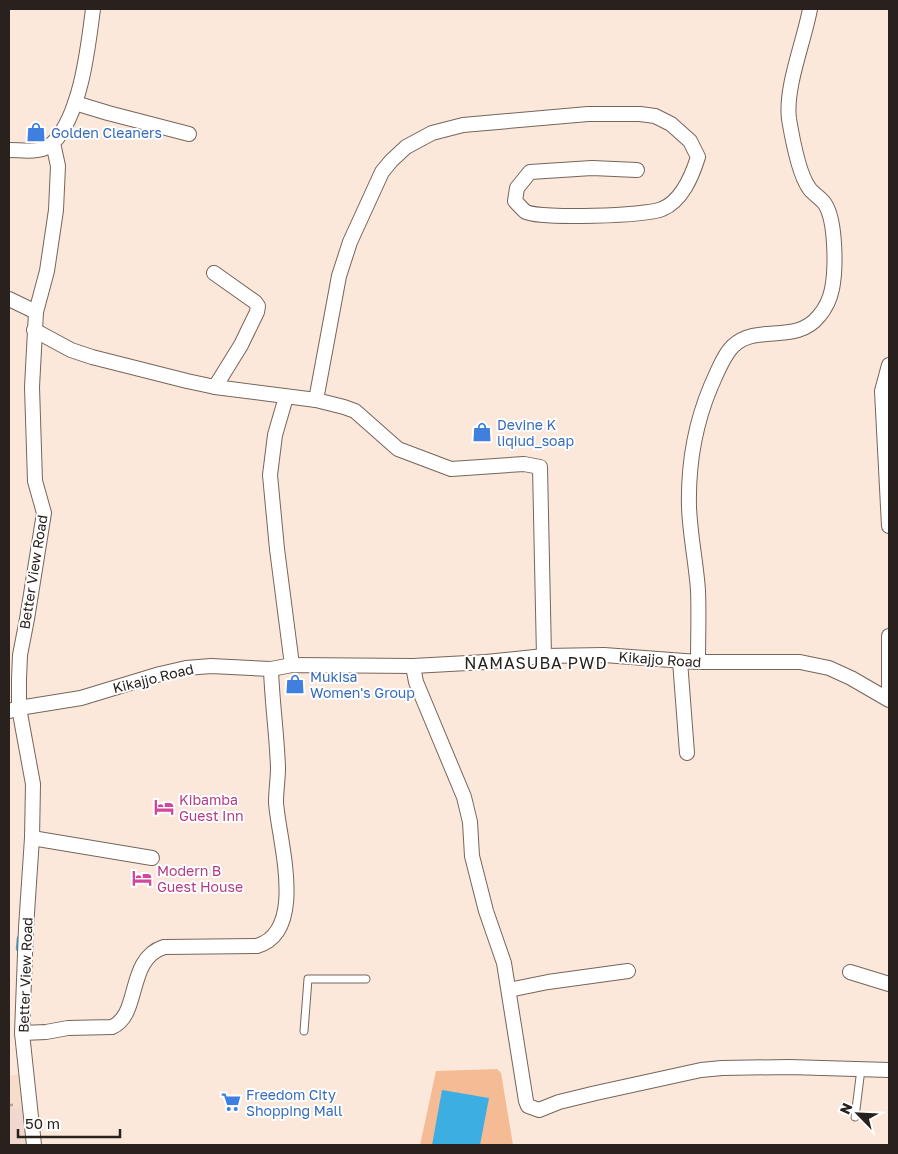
<svg xmlns="http://www.w3.org/2000/svg" width="898" height="1154" viewBox="0 0 898 1154" font-family="'Golos Text',sans-serif">
	<style>
		.built { fill: #f7dccb }
		.education { fill: #f0d8ce }
		.green { fill: #f4bb95 }
		.water { fill: #3daee2 }
		.lines { fill: none; stroke-linecap: round; stroke-linejoin: round }
		.stream { stroke: #3daee2; stroke-width: 4.5 }
		.service-casing { stroke: #76655a; stroke-width: 9 }
		.minor-casing { stroke: #76655a; stroke-width: 16 }
		.path { stroke: #b3a49a; stroke-width: 2.5; stroke-dasharray: 4 4; stroke-linecap: butt }
		.service { stroke: #fff; stroke-width: 7 }
		.minor { stroke: #fff; stroke-width: 14 }
		.labels { text-anchor: middle; dominant-baseline: central; stroke-width: 4; stroke-linejoin: round; paint-order: stroke }
		.shop-label { font-size: 14px; fill: #366cbe; stroke: #fff; text-anchor: start }
		.street-label { font-size: 14px; fill: #28211d; stroke: #fff }
		.hotel-label { font-size: 14px; fill: #b23c85; stroke: #fff; text-anchor: start }
		.quarter-label { font-size: 16px; letter-spacing: 1px; fill: #28211d; stroke: #fff }
	</style>
	<rect width="100%" height="100%" fill="#fce8db"/>
	<path class="built" d="M9,1075h17l2,33h-19z"/>
	<path class="education" d="M9,1108h19l1,37h-20z"/>
	<path class="green" d="M497,1069l4,4 12,72h-93l16,-74z"/>
	<path class="water" d="M442,1090l47,8 -9,47h-48z"/>
	<g class="lines">
		<path class="stream" d="M18,949l1,-11"/>
		<defs>
			<g id="service">
				<path d="M304,1031l4,-52h58"/>
				<path d="M855,1117l6,-48"/>
			</g>
			<g id="minor">
				<path d="M75,103l33,10 81,21"/>
				<path d="M9,150c15,0 32,4 44,-7"/>
				<path d="M214,273l41,29 3,4 -1,6 -16,33 -26,42"/>
				<path d="M9,299l27,13"/>
				<path d="M34,330l37,20 21,7 95,24 28,6 101,13 28,7 11,4 43,38 53,20 73,-5 16,3 4,189"/>
				<path d="M889,365l-7,26 7,135"/>
				<path d="M286,397l-11,38 -5,40 7,74 15,116"/>
				<path d="M316,400l23,-124 11,-34 32,-70 9,-11 15,-14 26,-14 31,-8 125,-11h52l15,2 16,8 19,17 8,16c-6,19 -16,44 -36,52 -16,7 -121,10 -136,3 -3,-2 -8,-8 -11,-11l2,-13 13,-16 62,-4 45,2"/>
				<path d="M889,636v56"/>
				<path d="M680,661l7,92"/>
				<path d="M698,662c0,-24 1,-48 0,-72 -2,-28 -8,-55 -9,-83 -1,-41 6,-83 22,-121 6,-13 12,-30 22,-40 24,-23 63,-1 86,-30 6,-7 11,-17 13,-27 4,-20 4,-68 -7,-85 -4,-6 -12,-10 -16,-16 -10,-14 -17,-51 -20,-69 -4,-32 15,-77 21,-110"/>
				<path d="M413,666l3,16 48,115 6,25 2,34 14,55 18,52 22,138 2,5 11,4 20,-8 37,-9 105,-23 21,-2 67,-1 100,3"/>
				<path d="M9,711l10,-3 62,-10 79,-24 26,-6 25,-2 60,3 21,-4 121,1 73,-4 58,-6 60,-1 94,7h102l29,6 22,10 38,22"/>
				<path d="M32,838l120,20"/>
				<path d="M850,972l39,12"/>
				<path d="M509,990l39,-8 80,-11"/>
				<path d="M22,1033l24,-1 22,-4 44,-1c29,-12 14,-68 52,-80l93,-1c51,-15 21,-108 19,-144 0,-11 2,-23 2,-34 -1,-33 -6,-66 -7,-99"/>
				<path d="M34,1145l-12,-112 4,-105 6,-90 1,-54 -14,-76v-29l1,-24 7,-36 17,-106 -9,-32 -3,-94 4,-75 11,-41 9,-61 2,-44 -5,-23c28,-29 35,-95 40,-134"/>
			</g>
		</defs>
		<use href="#service" class="service-casing"/>
		<use href="#minor" class="minor-casing"/>
		<path class="path" d="M9,1105h5"/>
		<use href="#service" class="service"/>
		<use href="#minor" class="minor"/>
	</g>
	<defs>
		<symbol id="shop-bare" viewBox="-9 -9 18 18"><path d="M-5-2.5h2.3a2.7 3.5 0 0 1 5.4 0H5L5.5 6h-11ZM-1.5-2.5h3a1.5 2.3 0 0 0-3 0Z" fill="#3f7fe0" stroke="#fff" stroke-width="2.5" paint-order="stroke"/></symbol>
		<symbol id="hotel-bare" viewBox="-9 -9 18 18"><path d="M-6-4.5h1.5V1H6V5H4.5V3h-9V5H-6ZM-4 0a1.8 1.8 0 1 1 3.6 0ZM.5 0V-2.5h3Q6-2.5 6 0Z" fill="#d1479c" stroke="#fff" stroke-width="2.5" paint-order="stroke"/></symbol>
		<symbol id="supermarket-bare" viewBox="-9 -9 18 18"><path d="M-6-5.5h2.5l.6 2H6L4.5 2H-2.5L-4.4-4H-6ZM-1.5 3.2a1.3 1.3 0 1 0 .1 0ZM3 3.2a1.3 1.3 0 1 0 .1 0Z" fill="#3f7fe0" stroke="#fff" stroke-width="2.5" paint-order="stroke"/></symbol>
	</defs>
	<g fill-rule="evenodd">
		<use href="#shop-bare" x="22" y="118" width="28" height="28"/>
		<use href="#shop-bare" x="468" y="418" width="28" height="28"/>
		<use href="#shop-bare" x="281" y="670" width="28" height="28"/>
		<use href="#hotel-bare" x="150" y="793" width="28" height="28"/>
		<use href="#hotel-bare" x="128" y="864" width="28" height="28"/>
		<use href="#supermarket-bare" x="217" y="1088" width="28" height="28"/>
	</g>
	<g class="labels">
		<g class="shop-label">
			<text x="51" y="132">Golden Cleaners</text>
			<text x="497" y="424">Devine K<tspan x="497" dy="16">liqiud_soap</tspan></text>
			<text x="310" y="676">Mukisa<tspan x="310" dy="16">Women's Group</tspan></text>
			<text x="246" y="1094">Freedom City<tspan x="246" dy="16">Shopping Mall</tspan></text>
		</g>
		<g class="street-label">
			<text transform="translate(33 572) rotate(-81)">Better View Road</text>
			<text transform="translate(660 659) rotate(4)">Kikajjo Road</text>
			<text transform="translate(153 678) rotate(-14)">Kikajjo Road</text>
			<text transform="translate(25 975) rotate(-88)">Better View Road</text>
		</g>
		<g class="hotel-label">
			<text x="179" y="799">Kibamba<tspan x="179" dy="16">Guest Inn</tspan></text>
			<text x="157" y="870">Modern B<tspan x="157" dy="16">Guest House</tspan></text>
		</g>
		<g class="quarter-label">
			<text x="536" y="663">NAMASUBA PWD</text>
		</g>
	</g>
	<rect width="898" height="1154" fill="none" stroke="#28211d" stroke-width="20"/>
	<g transform="translate(858 1114) rotate(294)" stroke="#ffffff" stroke-width="4" paint-order="stroke">
	<path d="M0-4L9 19L0 12L-9 19Z" fill="#28211d"/>
	<text y="-8" font-size="14" font-weight="bold" text-anchor="middle" fill="#28211d">N</text>
	</g>
	<path d="M18 1129v8h102v-8" fill="none" stroke="#28211d" stroke-width="2.5"/>
	<text x="25" y="1129" font-size="15" fill="#28211d" stroke="#ffffff" stroke-width="4" paint-order="stroke">50 m</text>
</svg>
